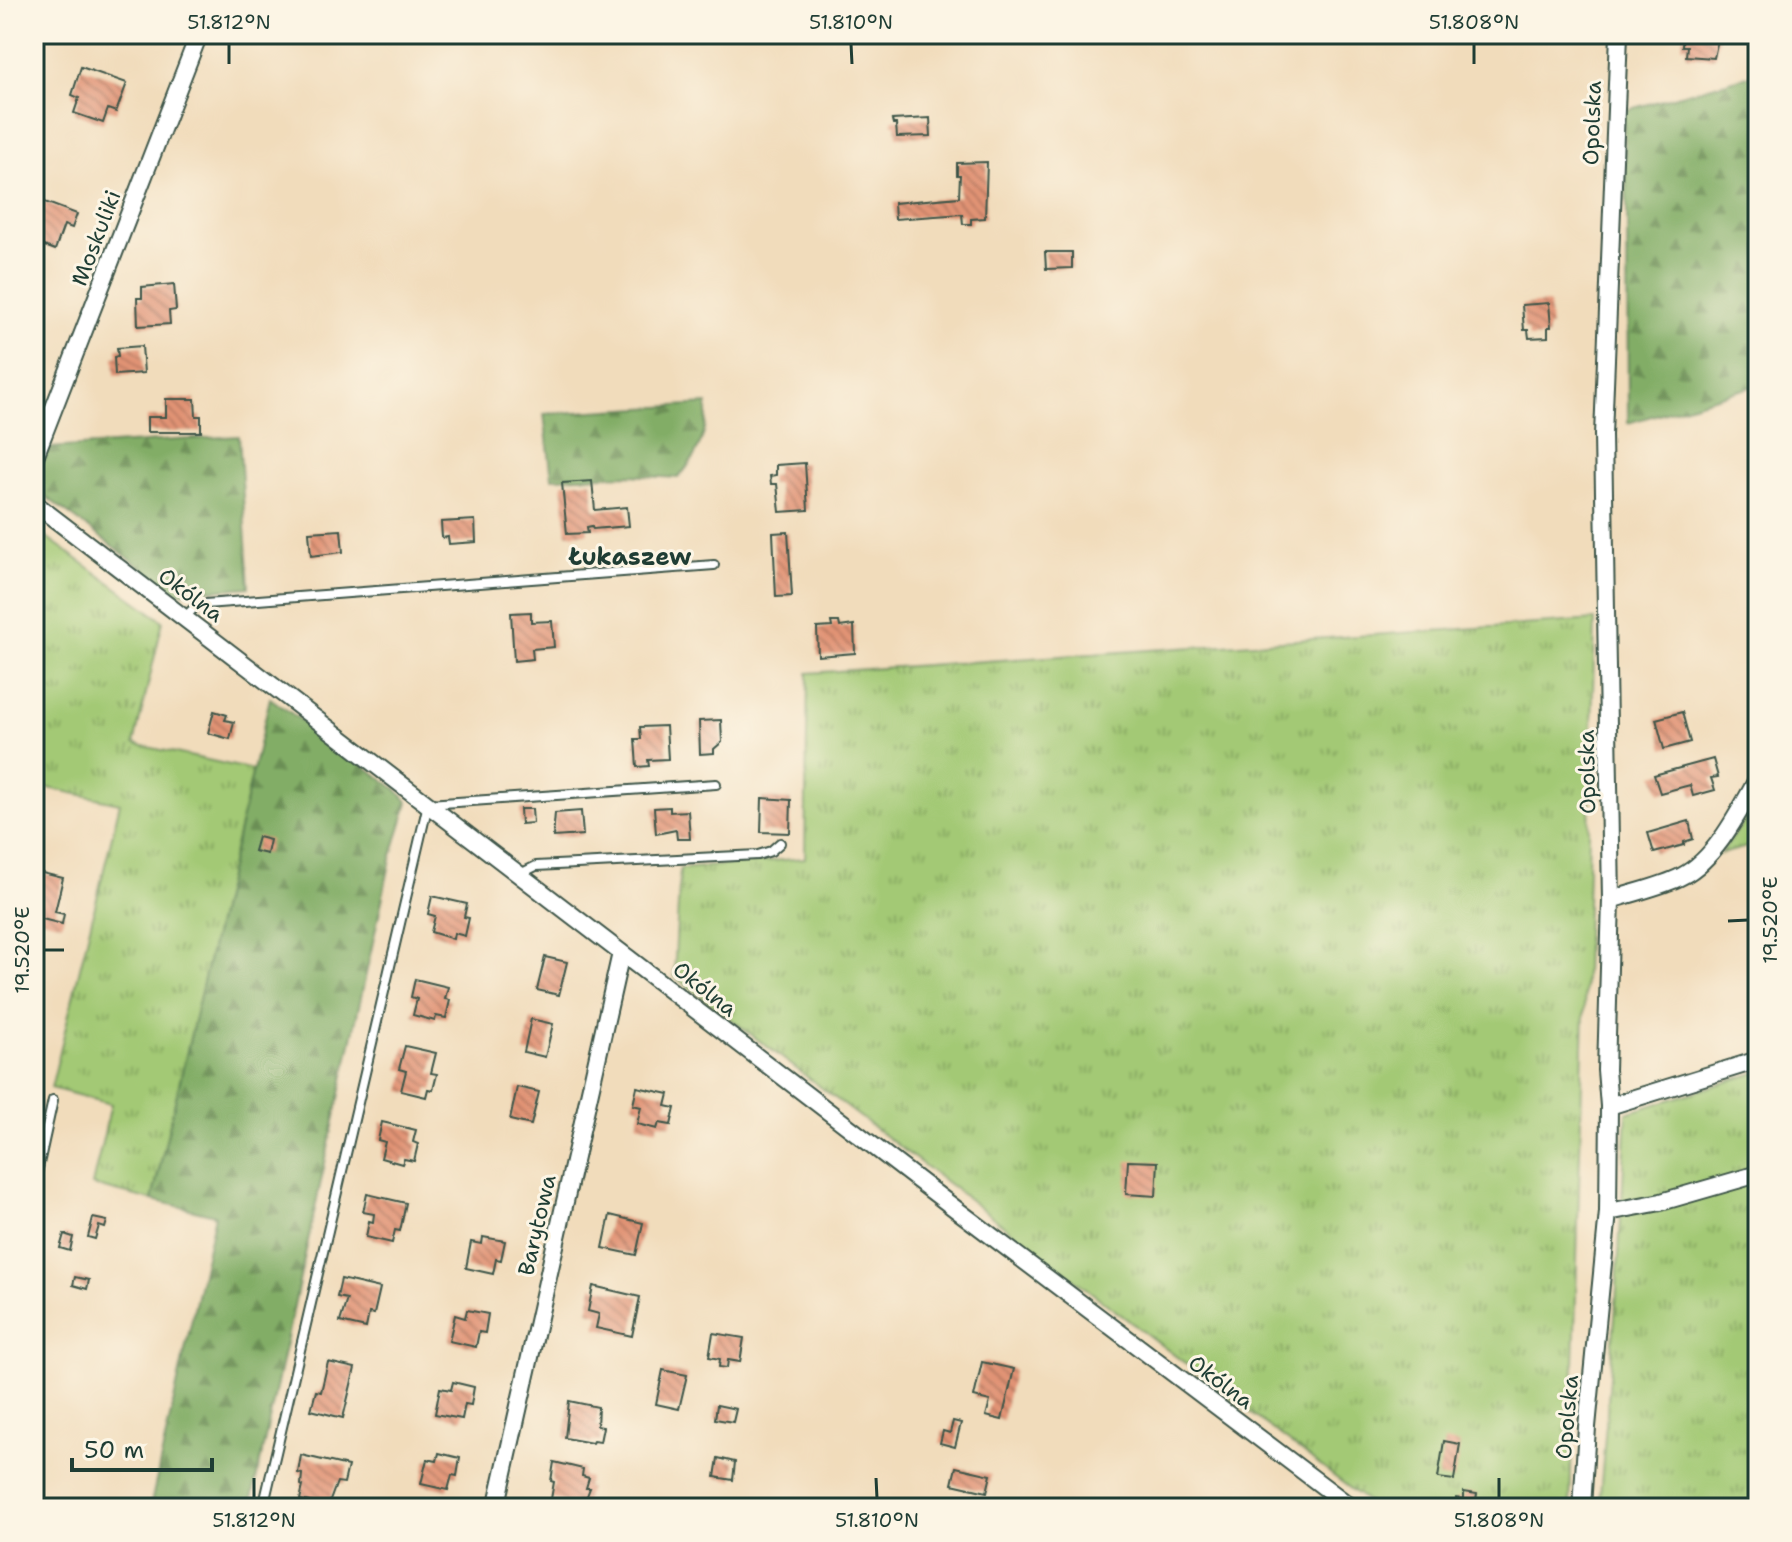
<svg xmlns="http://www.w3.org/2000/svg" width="1792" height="1542" viewBox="0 0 1792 1542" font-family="'Shantell Sans',sans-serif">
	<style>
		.grass { fill: url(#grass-tufts); stroke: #618354; stroke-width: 2 }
		.forest { fill: url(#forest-firs); stroke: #50754d; stroke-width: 2 }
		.building { fill: url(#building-back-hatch) }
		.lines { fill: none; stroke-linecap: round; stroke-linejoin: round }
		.lane-casing { stroke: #3e5548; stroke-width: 12 }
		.street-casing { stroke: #3e5548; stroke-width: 20 }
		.lane { stroke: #fff; stroke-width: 8 }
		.street { stroke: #fff; stroke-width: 16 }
		.ticks { fill: none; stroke: #1f3d34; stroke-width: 3 }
		.labels { text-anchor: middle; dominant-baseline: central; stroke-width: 6; stroke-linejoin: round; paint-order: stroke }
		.street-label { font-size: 22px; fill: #1f3d34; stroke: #fcf5e5 }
		.neighbourhood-label { font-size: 24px; font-weight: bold; fill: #1f3d34; stroke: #fcf5e5 }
		.neatline { fill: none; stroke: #1f3d34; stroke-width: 3 }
		.ticks-label { font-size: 20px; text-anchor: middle; fill: #1f3d34 }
	</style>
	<defs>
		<pattern id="grass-tufts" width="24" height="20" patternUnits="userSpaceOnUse" patternTransform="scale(2)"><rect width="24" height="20" fill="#a3c974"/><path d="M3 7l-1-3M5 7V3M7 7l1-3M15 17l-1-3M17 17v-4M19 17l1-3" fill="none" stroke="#84a460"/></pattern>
		<pattern id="forest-firs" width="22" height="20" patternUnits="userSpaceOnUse" patternTransform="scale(2)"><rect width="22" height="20" fill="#82ad66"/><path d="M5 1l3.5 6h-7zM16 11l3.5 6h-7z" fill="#6a8e55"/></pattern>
		<pattern id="building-back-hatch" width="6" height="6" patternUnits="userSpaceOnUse" patternTransform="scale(2)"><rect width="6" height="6" fill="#e19374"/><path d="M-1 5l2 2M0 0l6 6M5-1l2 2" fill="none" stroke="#b67960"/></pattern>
	</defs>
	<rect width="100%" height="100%" fill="#fcf5e5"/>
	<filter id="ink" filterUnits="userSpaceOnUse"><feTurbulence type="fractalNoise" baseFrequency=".0125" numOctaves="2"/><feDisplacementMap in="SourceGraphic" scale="16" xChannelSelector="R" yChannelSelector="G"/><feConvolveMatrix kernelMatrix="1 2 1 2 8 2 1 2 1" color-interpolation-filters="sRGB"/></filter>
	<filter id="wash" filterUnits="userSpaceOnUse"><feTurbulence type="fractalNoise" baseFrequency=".006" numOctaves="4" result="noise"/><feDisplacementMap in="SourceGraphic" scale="32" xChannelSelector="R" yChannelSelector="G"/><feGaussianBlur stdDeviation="1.8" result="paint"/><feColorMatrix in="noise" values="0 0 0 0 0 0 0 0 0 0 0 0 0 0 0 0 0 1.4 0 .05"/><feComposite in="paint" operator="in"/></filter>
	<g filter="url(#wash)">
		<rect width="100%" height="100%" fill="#f1dcbb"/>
		<g class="grass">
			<path d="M34,528l129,93 -29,123 119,26 -101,430 -60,-15 19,-81 -60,-16 69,-285 -86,-18z"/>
			<path d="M1595,620l-25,888h-194l-702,-532 6,-107 125,-11 3,-185z"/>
			<path d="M1758,801v43l-37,10z"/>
			<path d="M1758,1072v436h-159l17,-203 11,-192z"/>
		</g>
		<g class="forest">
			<path d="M1758,73v312l-130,38 -1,-217 -4,-95z"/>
			<path d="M707,404c2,27 -11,55 -29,74l-49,-3 -77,3 -8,-64z"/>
			<path d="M239,436l10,151 -73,6 -138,-102 -3,-10 14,-33z"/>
			<path d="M270,698l126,91 12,13 -17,57 -141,649h-100l65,-293 -63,-15z"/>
		</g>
		<g id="blocks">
			<g class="building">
				<path d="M1719,34l-5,24 -28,-2 1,-10h-5l1,-11z"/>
				<path d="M81,67l46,16 -11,29 -8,-3 -5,14 -29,-10 5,-15 -7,-3z"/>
				<path d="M930,118l1,18 -34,1 -1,-13h-3l-1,-4z"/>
				<path d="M987,162l-2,56 -14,1v5h-8l-1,-10 -67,5 -1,-16 65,-6 1,-22h-3v-12z"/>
				<path d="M34,198l43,16 -5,14 -8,-3 -9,25 -21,-8z"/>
				<path d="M1045,252h27v16l-26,1z"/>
				<path d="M174,284l2,26 -7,1 1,13 -32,2 -1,-28h5v-11z"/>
				<path d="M1549,303l2,24h-3v10l-19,1 -1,-8h-4l-2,-25z"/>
				<path d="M142,346l2,27 -29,2 -1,-18 4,-1 -1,-8z"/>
				<path d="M166,399h29l1,17h5v16h-54v-15h19z"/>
				<path d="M805,463l3,47 -28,2 -3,-28h-6l-1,-8 6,-1v-10z"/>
				<path d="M592,481l3,29 32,-3 2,19 -36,3 -1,-3 -5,1 1,6 -21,1 -5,-51z"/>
				<path d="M475,520l1,22 -27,2 -1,-7 -6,1 -1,-16z"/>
				<path d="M341,530l2,22 -32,4 -2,-24z"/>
				<path d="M788,532l4,64 -16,1 -3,-64z"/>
				<path d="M531,612v10l21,-1 2,26 -22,2 1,10 -19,2 -3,-48z"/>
				<path d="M831,622h8l1,5 14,-2 1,28 -37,3 -1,-28 15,-1z"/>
				<path d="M214,711l13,4 -2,5 9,2 -4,17 -22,-6z"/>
				<path d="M1682,712l8,30 -26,7 -8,-30z"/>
				<path d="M721,720l1,22 -8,7v4l-14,1 -1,-33z"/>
				<path d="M666,726l2,33 -20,1 1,6 -12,1 -2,-28h6l-1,-12z"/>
				<path d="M1713,759l5,18 -7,1 4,12 -22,6 -3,-11 -30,8 -6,-18z"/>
				<path d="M762,798l29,2 -1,33 -29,-1z"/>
				<path d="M670,807v5l18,-1 2,28h-13l-1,-9 -20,4 -2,-26z"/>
				<path d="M520,809h12l1,14 -12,1z"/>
				<path d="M581,811l2,24 -30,2 2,-24z"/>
				<path d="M1689,821l4,18 -9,3v3l-30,8 -6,-20z"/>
				<path d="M258,837l12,3 -3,14 -13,-3z"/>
				<path d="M38,872l25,6 -8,34 9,2 -2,10 -28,-7v-28z"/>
				<path d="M432,896l35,8 -3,13 5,1 -4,18 -11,-3 -1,6 -22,-7 4,-16 -7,-2z"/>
				<path d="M545,957l22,5 -8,33 -22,-5z"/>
				<path d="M415,979l33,8 -3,12 5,1 -4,18 -10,-2 -1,5 -22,-6 4,-16 -6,-2z"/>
				<path d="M531,1019l22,5 -8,33 -21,-5z"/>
				<path d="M405,1046l31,7 -5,20 6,1 -4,16 -5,-1 -2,8 -25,-6 5,-20 -7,-2z"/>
				<path d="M517,1087l22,5 -8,33 -21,-5z"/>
				<path d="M637,1087l32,7 -3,12 9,2 -4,17 -12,-2 -2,6 -20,-5 4,-17 -8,-2z"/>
				<path d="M382,1122l34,8 -3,12 5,2 -4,17 -10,-2 -2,5 -21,-6 4,-16 -7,-2z"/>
				<path d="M1128,1161l30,1 -2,34 -30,-2z"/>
				<path d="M367,1194l39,9 -6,28 -5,-1 -3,13 -26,-6 3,-16 4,1 1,-8 -11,-2z"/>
				<path d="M610,1215l33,8 -7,32 -33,-7z"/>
				<path d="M93,1218l14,3 -2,7 -6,-2 -4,13 -7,-2z"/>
				<path d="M64,1234l9,3 -3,14 -10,-3z"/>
				<path d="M483,1237l22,4 -4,19 -5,-1 -3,15 -27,-6 5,-26 11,2z"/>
				<path d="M75,1277l14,3 -2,9 -14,-4z"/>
				<path d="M341,1279l39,9 -6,26 -5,-1 -3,15 -26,-6 7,-23 -10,-2z"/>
				<path d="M593,1286l47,11 -8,39 -36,-8 3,-14 -11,-3z"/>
				<path d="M467,1310l21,4 -3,19 -6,-1 -3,15 -27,-6 6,-26 10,3z"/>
				<path d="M713,1333l31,5 -4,24 -12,-2 -1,8 -8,-1 1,-8 -11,-2z"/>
				<path d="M328,1362l27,6 -12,50 -32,-8 5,-19 5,1z"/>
				<path d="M982,1362l32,7 -12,51 -16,-4 4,-15 -16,-4z"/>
				<path d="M663,1370l24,5 -8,34 -23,-5z"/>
				<path d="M453,1382l21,5 -3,18 -6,-1 -3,15 -27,-5 5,-26 11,2z"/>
				<path d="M569,1401l29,6 -1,19 6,1 -3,15 -7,-1 -1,2 -27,-5z"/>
				<path d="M717,1405l19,4 -3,13 -18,-3z"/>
				<path d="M953,1421l8,2 -6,24 -15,-4 3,-12 7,2z"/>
				<path d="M1444,1441l16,3 -6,36 -16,-2z"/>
				<path d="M439,1453l21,5 -3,18 -5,-1 -4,15 -27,-6 6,-25 10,2z"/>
				<path d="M301,1455l47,11 -4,17 -7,-1 -9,24 -28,-6 3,-14 -2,-1 1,-11 -4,-1z"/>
				<path d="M718,1458l17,4 -2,18 -18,-3z"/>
				<path d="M554,1462l29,7 -1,7 7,2 -3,10h4l-7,18 -32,-7 3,-17 -3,-1z"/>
				<path d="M956,1467l35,8 -4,17 -35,-8z"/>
				<path d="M1464,1492l13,2 -1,6 8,1 -1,7h-28l1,-10 8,1z"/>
			</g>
		</g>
	</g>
	<g filter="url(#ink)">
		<use href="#blocks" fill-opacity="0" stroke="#3e5548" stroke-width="2"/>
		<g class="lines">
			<defs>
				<g id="lane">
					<path d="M185,617l11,-11 9,-2 509,-39"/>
					<path d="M520,874l16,-8 222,-11 13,-4 9,-8"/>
					<path d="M34,1187l19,-87"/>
					<path d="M263,1508l165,-704 288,-20"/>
				</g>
				<g id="street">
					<path d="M34,459l165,-425"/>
					<path d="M34,503l923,707 395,298"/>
					<path d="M1611,900c23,-8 50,-13 71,-24 34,-17 58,-66 76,-98"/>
					<path d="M1609,1106l149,-46"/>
					<path d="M1608,1212l53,-10 97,-28"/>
					<path d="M496,1508l125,-555"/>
					<path d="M1582,1508l5,-81 21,-215 1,-106 -3,-36 5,-170 -8,-465 16,-401"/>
				</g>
			</defs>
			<use href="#lane" class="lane-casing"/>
			<use href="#street" class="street-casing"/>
			<use href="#lane" class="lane"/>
			<use href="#street" class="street"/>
		</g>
	</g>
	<path class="ticks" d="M229,44v20M851,44l1,20M1474,44v20M1728,921l20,-1M44,950h20M254,1478v20M876,1478l1,20M1499,1478v20"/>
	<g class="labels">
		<g class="street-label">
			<text transform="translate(1592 123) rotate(-88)">Opolska</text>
			<text transform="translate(96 238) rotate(-69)">Moskuliki</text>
			<text transform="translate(191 595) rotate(37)">Okólna</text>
			<text transform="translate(1587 772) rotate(-91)">Opolska</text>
			<text transform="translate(705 989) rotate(38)">Okólna</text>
			<text transform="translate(537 1225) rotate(-77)">Barytowa</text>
			<text transform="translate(1221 1382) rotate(37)">Okólna</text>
			<text transform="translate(1567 1417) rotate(-85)">Opolska</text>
		</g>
		<g class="neighbourhood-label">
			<text x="630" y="557">Łukaszew</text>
		</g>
	</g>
	<rect width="1792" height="1542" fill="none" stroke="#fcf5e5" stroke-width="88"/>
	<path d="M72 1458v12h140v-12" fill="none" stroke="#1f3d34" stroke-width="4"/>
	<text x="84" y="1458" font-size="24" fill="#1f3d34" stroke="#fcf5e5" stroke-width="6" paint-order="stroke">50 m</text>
	<rect x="44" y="44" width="1704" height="1454" class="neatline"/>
	<g class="ticks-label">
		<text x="229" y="29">51.812°N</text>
		<text x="851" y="29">51.810°N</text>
		<text x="1474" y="29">51.808°N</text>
		<text transform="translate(1770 920) rotate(-90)" y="7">19.520°E</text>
		<text transform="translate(22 950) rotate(-90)" y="7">19.520°E</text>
		<text x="254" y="1527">51.812°N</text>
		<text x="877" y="1527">51.810°N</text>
		<text x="1499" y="1527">51.808°N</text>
	</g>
</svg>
